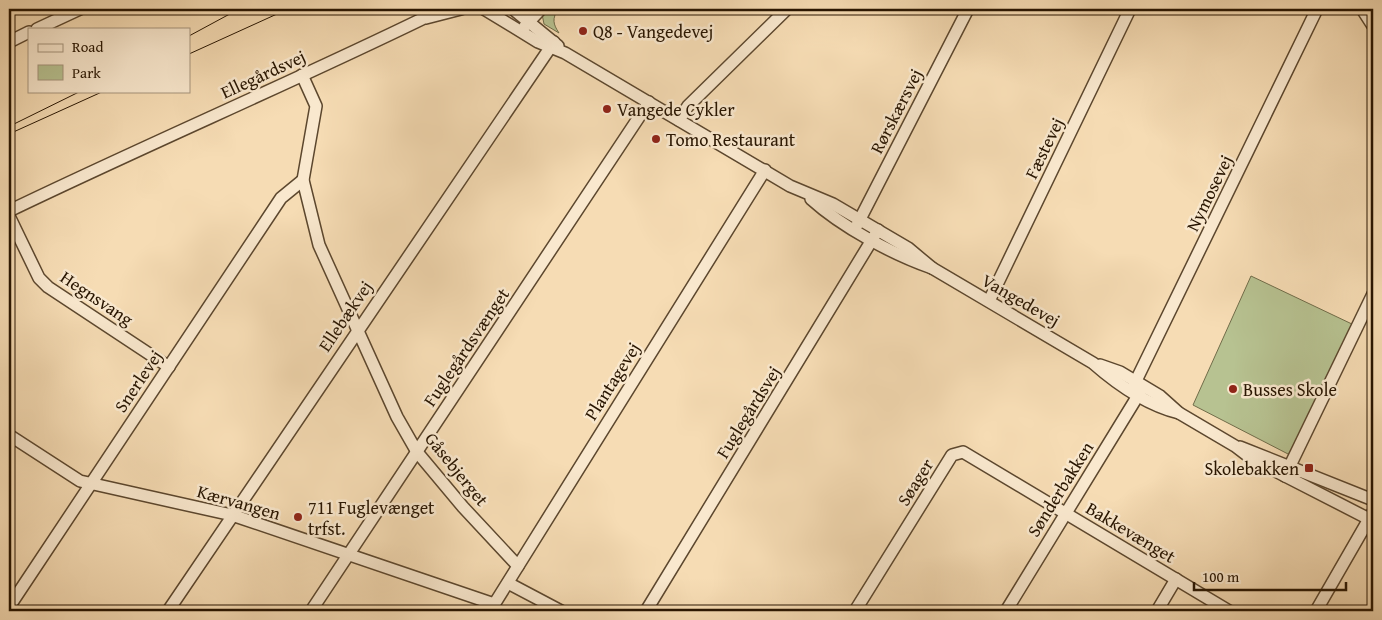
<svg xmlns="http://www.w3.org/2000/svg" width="1382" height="620" viewBox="0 0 1382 620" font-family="'Gentium Book Plus',serif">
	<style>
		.green { fill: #b7c291; stroke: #706c49 }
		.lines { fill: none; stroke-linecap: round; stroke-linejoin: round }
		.minor-casing { stroke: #5c472e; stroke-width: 14 }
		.minor { stroke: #f9e8ce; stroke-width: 11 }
		.tram { stroke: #281501; stroke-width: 1 }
		.poi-dot { fill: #8f2418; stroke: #f9e8ce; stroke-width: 2 }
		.labels { text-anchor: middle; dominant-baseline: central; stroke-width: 5; stroke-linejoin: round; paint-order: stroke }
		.poi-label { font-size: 18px; fill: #281501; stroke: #f9e8ce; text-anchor: start }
		.street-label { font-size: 18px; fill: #281501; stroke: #f9e8ce }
	</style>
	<rect width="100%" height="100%" fill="#f6dcb4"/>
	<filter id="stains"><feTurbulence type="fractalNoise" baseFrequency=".004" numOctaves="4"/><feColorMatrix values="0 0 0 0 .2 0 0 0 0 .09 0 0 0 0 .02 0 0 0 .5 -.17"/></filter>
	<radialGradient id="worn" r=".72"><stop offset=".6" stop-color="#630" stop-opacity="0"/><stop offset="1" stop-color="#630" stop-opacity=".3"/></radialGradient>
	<g class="green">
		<path d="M546,9h12c-6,10 -5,15 1,24l-15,-9 -2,-10z"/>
		<path d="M1251,276l103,49 -64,130 -97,-50z"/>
	</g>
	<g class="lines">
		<defs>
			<g id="minor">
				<path d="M484,9l54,33 27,11 225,133 43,18 75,44 24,20"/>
				<path d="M513,9l45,37"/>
				<path d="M1362,9l11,17"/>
				<path d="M426,18l35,-9"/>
				<path d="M525,26l16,-17"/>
				<path d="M37,29l43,-20"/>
				<path d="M9,42l20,-10"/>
				<path d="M302,75l14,31 -13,74 16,65 78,172 20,35 46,55 55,59"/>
				<path d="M679,120l9,-14 99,-97"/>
				<path d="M811,199c31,28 81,55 121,69l161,95c25,22 54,42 86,50"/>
				<path d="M9,211c137,-66 277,-126 413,-192l13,-10"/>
				<path d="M9,216l30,62 9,9 121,80"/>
				<path d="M857,225l111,-216"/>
				<path d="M989,301l141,-292"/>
				<path d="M1100,365l20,7 40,24 19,17 56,33 17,13 121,62"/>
				<path d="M1131,391l186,-382"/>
				<path d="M9,435l71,46 152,34 262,89"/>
				<path d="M1240,447l133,53"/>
				<path d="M1285,476l88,-182"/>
				<path d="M508,583l53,28"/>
				<path d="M9,607l272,-409 22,-18"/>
				<path d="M168,611l386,-569"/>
				<path d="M311,611l338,-509"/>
				<path d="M490,611l275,-441"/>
				<path d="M646,611l232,-381"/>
				<path d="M855,611l97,-156 11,-3 266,159"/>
				<path d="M1006,611l136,-222"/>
				<path d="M1157,611l19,-32"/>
				<path d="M1316,611l57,-99"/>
			</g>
		</defs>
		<use href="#minor" class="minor-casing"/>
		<use href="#minor" class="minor"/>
		<g class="tram">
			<path d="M189,36l50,-27"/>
			<path d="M189,54l99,-45"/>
			<path d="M14,124l67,-33"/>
			<path d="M9,134l95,-43"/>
		</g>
	</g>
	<g class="poi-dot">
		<circle cx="583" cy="31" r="5"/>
		<circle cx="607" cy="109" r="5"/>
		<circle cx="656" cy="139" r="5"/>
		<circle cx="1233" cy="389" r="5"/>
		<rect x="1304" y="463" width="10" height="10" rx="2.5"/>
		<circle cx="298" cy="517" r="5"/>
	</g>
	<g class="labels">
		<g class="poi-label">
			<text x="593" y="31">Q8 - Vangedevej</text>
			<text x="617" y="109">Vangede Cykler</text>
			<text x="666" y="139">Tomo Restaurant</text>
			<text x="1243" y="389">Busses Skole</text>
			<text x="1299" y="468" text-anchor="end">Skolebakken</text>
			<text x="308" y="507">711 Fuglevænget<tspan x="308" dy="21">trfst.</tspan></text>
		</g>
		<g class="street-label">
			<text transform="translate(263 74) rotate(-25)">Ellegårdsvej</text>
			<text transform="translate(896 111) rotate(-63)">Rørskærsvej</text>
			<text transform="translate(1044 148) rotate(-64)">Fæstevej</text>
			<text transform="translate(1209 193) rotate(-64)">Nymosevej</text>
			<text transform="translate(97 298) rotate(34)">Hegnsvang</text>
			<text transform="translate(1021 300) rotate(30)">Vangedevej</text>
			<text transform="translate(345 316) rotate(-56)">Ellebækvej</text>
			<text transform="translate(466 347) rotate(-56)">Fuglegårdsvænget</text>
			<text transform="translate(138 381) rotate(-56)">Snerlevej</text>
			<text transform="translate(612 381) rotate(-58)">Plantagevej</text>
			<text transform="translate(748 412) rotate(-58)">Fuglegårdsvej</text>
			<text transform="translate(457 469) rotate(51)">Gåsebjerget</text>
			<text transform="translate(915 482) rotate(-58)">Søager</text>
			<text transform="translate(1060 489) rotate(-58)">Sønderbakken</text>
			<text transform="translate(239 502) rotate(16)">Kærvangen</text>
			<text transform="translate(1131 532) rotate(31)">Bakkevænget</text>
		</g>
	</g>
	<rect width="1382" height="620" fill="none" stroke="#f6dcb4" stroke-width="30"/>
	<rect x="10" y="10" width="1362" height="600" fill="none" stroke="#281501" stroke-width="2.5"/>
	<rect x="15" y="15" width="1352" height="590" fill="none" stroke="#281501"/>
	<rect x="28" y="28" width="162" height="65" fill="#f9e8ce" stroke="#a5947c"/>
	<rect x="38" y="44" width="25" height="8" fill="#f9e8ce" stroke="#a5947c"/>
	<text x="72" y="52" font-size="15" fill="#281501">Road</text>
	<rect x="38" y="65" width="25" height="15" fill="#b7c291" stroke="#a5947c"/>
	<text x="72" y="78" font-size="15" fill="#281501">Park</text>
	<path d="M1194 582v8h152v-8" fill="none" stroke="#281501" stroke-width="2.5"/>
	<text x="1202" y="582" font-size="15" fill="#281501" stroke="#f9e8ce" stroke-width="4" paint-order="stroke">100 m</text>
	<rect width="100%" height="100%" filter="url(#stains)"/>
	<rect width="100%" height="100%" fill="url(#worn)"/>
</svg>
